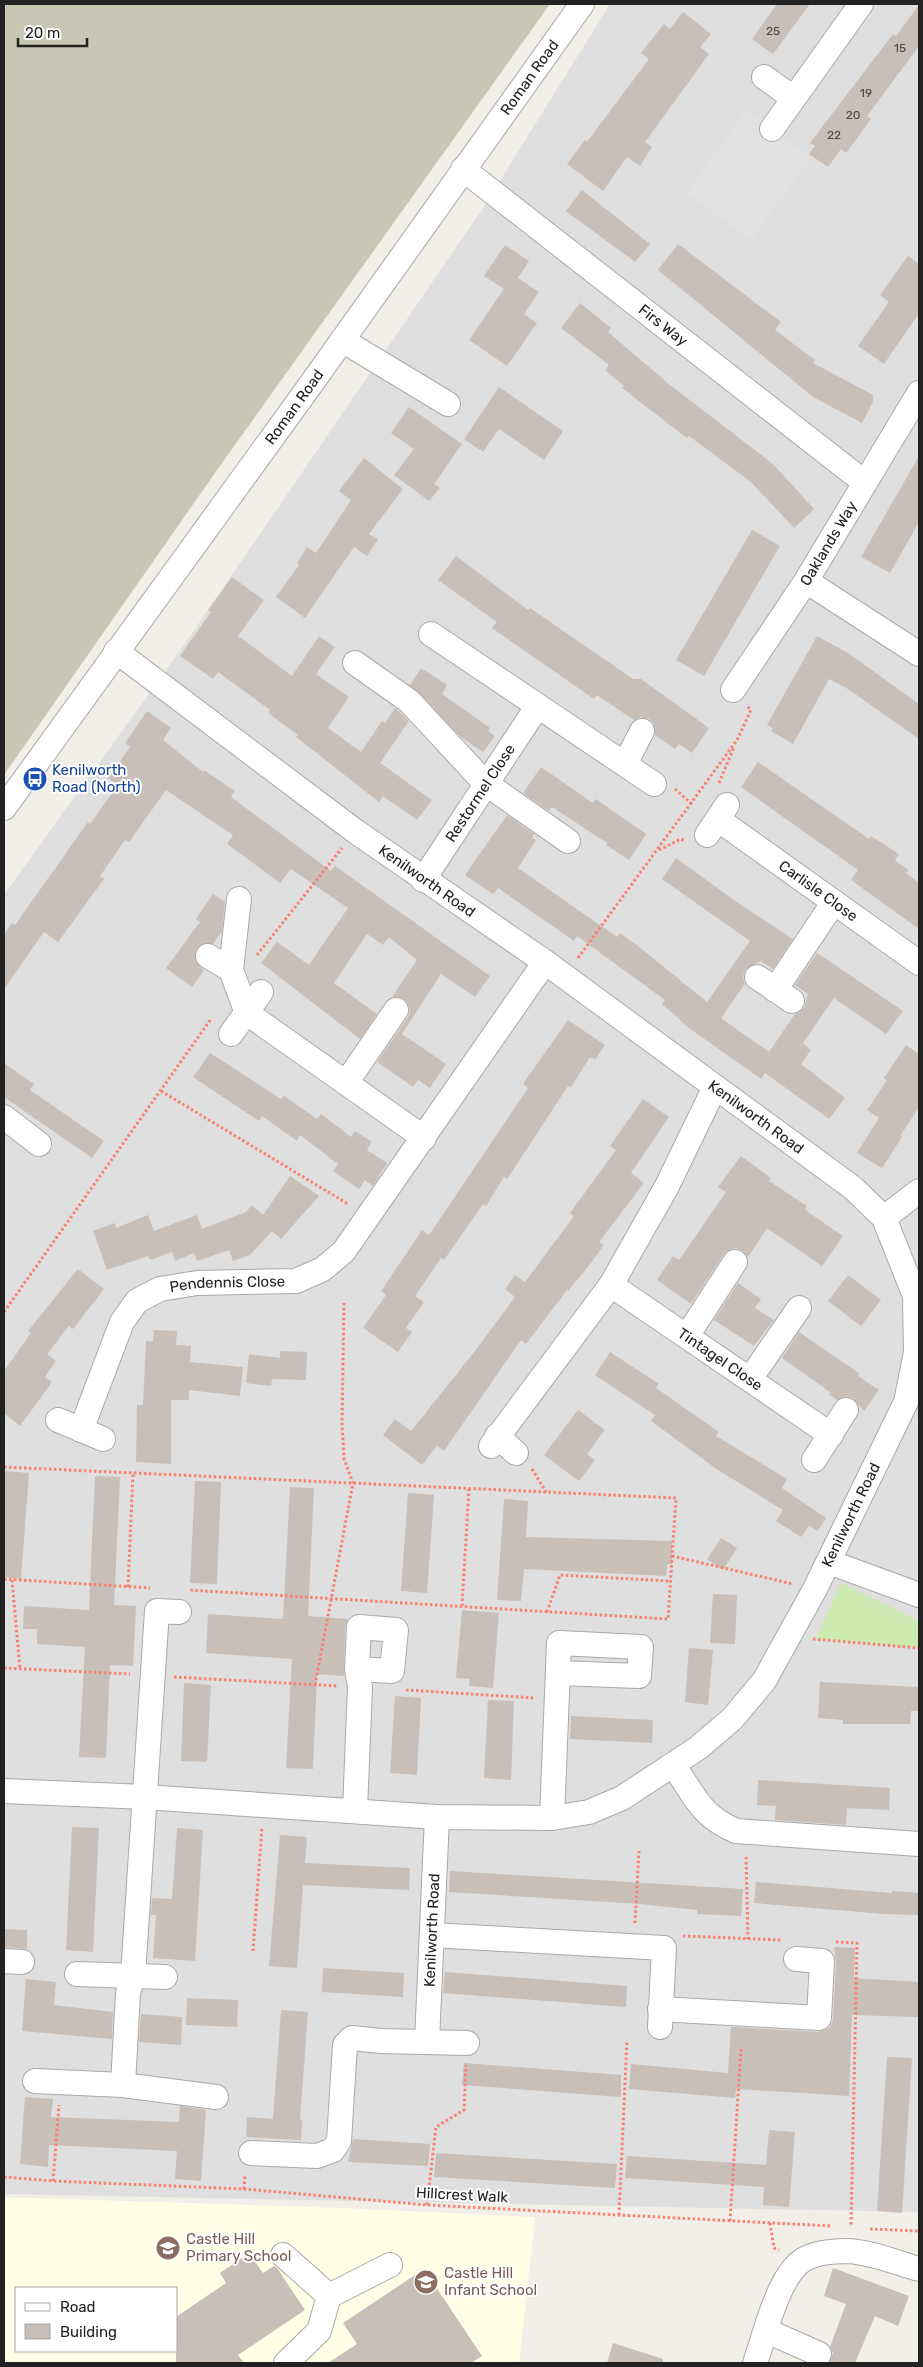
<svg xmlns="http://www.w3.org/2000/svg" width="923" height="2367" viewBox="0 0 923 2367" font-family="Rubik,sans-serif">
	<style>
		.residential { fill: #e0dfdf }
		.education { fill: #ffffe5; fill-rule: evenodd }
		.construction { fill: #c7c7b4 }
		.grass { fill: #cdebb0 }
		.parking { fill: #e2e2e2 }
		.building { fill: #c7bfb8 }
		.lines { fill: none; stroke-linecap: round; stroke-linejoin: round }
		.minor-casing { stroke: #a9a9a9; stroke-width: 26 }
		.path { stroke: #fa8072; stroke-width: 3; stroke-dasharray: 2.5 2.5; stroke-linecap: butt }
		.minor { stroke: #fff; stroke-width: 24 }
		.labels { text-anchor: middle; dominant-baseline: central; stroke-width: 4; stroke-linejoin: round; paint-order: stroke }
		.number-label { font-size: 12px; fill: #4b4948 }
		.street-label { font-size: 15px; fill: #222; stroke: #fff }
		.transit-label { font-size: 15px; fill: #164399; stroke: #fff; text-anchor: start }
		.education-label { font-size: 15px; fill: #785e54; stroke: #fff; text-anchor: start }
	</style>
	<rect width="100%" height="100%" fill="#f2efe9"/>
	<path class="residential" d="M610,4h309v2208l-915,-18v-1299l182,-253 297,-434z"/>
	<path class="education" d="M4,2197l337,11 194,9 -16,146h-515zM16,2288h160v63h-160z"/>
	<path class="construction" d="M4,4h546l-333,466 -213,305z"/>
	<path class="grass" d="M841,1583l78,38v27l-103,-9z"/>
	<path class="parking" d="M746,110l65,48 -60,82 -65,-47z"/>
	<g class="building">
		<path d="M777,4h33l-37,50 -21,-15z"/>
		<path d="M919,5v41l-52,70 4,3 -25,34 -5,-4 -13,18 -19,-13 6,-8 -5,-3 83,-109 3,2z"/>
		<path d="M683,12l28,22 -11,13 9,7 -64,88 7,5 -12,19 -13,-9 -24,34 -36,-27 18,-24 2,2 62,-83 -8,-6 23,-29 6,5z"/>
		<path d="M582,190l68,54 -15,18 -69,-51z"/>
		<path d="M678,244l103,78 -6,8 40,30 -2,3 60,32v7l-11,21 -49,-26 -155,-127z"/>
		<path d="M505,245l24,16 -11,17 21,14 -15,22 13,9 -30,43 -38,-26 35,-51 -20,-13z"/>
		<path d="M908,256l11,8v49l-35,51 -26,-18 31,-44 -9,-7z"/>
		<path d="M580,303l31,25 -3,4 62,53 103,79 41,45 -20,19 -43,-46 -62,-46 -2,2 -65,-50 2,-2 -19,-16 4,-5 -48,-37z"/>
		<path d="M499,387l64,44 -19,29 -45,-31 -16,23 -19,-13z"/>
		<path d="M409,407l53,37 -28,40 6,4 -11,13 -35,-26 20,-26 -23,-16z"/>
		<path d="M919,456v66l-29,51 -29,-16z"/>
		<path d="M364,458l39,31 -34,45 9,5 -11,17 -13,-9 -49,71 -29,-21 23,-32 -2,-2 10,-16 9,6 35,-53 -12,-9z"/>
		<path d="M752,530l28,16 -76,130 -28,-16z"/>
		<path d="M456,556l72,54 2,-2 103,71h8l68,49 -17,25 -13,-9 -4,5 -20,-14 -1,-11 -5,-5 -8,-2 -7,3 -37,-25 -3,4 -102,-71 5,-6 -59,-42z"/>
		<path d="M232,577l32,23 -26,36 54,40 27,-40 16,11 -19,27 33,23 -21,31 33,24 21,-31 3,2 10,-15 14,13 -29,42 52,37 -15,20 -34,-24 -4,6 -83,-65 2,-2 -30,-22 2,-3 -52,-38 -5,7 -33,-23 31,-44 -3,-2z"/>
		<path d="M817,636l31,17 71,51v35l-71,-50 -19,-10 -36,65 -22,-13 2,-3 -6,-3z"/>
		<path d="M421,668l26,17 -5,9 48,34 -2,3 7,5 -12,16 -22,-15 -51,-52z"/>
		<path d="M147,711l24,17 -8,12 40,32 1,-2 31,21 -4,6 100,74 4,-5 155,110 -15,21 -34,-23 -39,60 44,30 -16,24 -12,-8 -5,7 -36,-25 31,-45 2,-6 -2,-7 -5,-6 -11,-1 25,-37 -28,-23 -6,8 -16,-11 -33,49 43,31 -17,25 -99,-76 16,-21 32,23 39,-57 -57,-39 -11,14 -53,-39 6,-9 -67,-45 -37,52 -4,-2 -25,36 4,3 -46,63 -14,-10 -40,57v-54l8,-12 3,2 73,-103 2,2 28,-39 -10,-7 22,-31 -5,-4z"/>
		<path d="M758,762l111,77 2,-3 28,18 -4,7 14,9 -3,3 13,10v46l-68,-49 7,-10 -117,-83z"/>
		<path d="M541,767l52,36 3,-4 50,35 -17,26 -23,-15 1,-2 -55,-36 -3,4 -26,-18z"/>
		<path d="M507,815l27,19 -2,4 4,2 -18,28 99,69 3,-4 23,17 64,52 43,-61 -88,-62 14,-21 62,45 55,36 -20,30 -12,-8 -15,8 -3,7 2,8 -24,34 48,34 26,-38 9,-6 4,-14 -13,-9 22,-32 86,58 -17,23 -52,-36 -31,45 8,7 -10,14 44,34 -16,21 -64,-46 -4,6 -72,-51 -27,-24 3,-4 -88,-64 -3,5 -76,-53 -5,6 -28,-19z"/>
		<path d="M213,894l12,8 -3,29 -9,13h-11l-6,5v13l8,8 -12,17 -26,-19 34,-46 -4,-3z"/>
		<path d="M568,1020l37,25 -10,15 -5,-3 -19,30 -3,-1 -61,93 -3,-2 -18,29 -3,-2 -39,56 -3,-2 -26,38 9,6 -18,26 6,4 -14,20 -35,-24 23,-33 -5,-4 41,-61 7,5 99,-147 -5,-4z"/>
		<path d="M906,1045l13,9v53l-19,29 2,1 -20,31 -25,-15 22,-35 -12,-8 20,-30 -3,-2z"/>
		<path d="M210,1053l71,46 3,-3 33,23 4,-5 30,23 4,-6 17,11 -5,8 20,13 -14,23 -8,-6 -6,9 -26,-18 5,-7 -38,-29 -3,6 -35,-25 -3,5 -66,-44z"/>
		<path d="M4,1063l30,21 -4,6 74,51 -12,17 -88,-61z"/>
		<path d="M643,1099l26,18 -38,56 13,10 -45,59 5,3 -13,18 -23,28 -1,-1 -41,54 -5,-4 -77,111 -7,-5 -15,19 -39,-30 12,-16 16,12 64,-80 40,-54 -10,-8 10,-14 10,7 49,-66 -4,-3 46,-63 -6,-4z"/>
		<path d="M741,1156l30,22 -2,3 38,25 -2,4 38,26 -21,30 -55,-38 -19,29 -5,-6 -7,-3 -7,2 -5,4 -33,50 -34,-24 16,-24 6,4 47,-68 -8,-5z"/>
		<path d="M290,1176l29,20 -38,43 -9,-8 -22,24 -17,6 -4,-11 -32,11 -3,-8 -19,8 -3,-9 -22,8 -2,-4 -41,14 -14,-39 22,-8 1,5 32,-13 6,16 43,-16 5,14 44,-17 6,-7 11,10z"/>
		<path d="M78,1269l26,20 -31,40 -4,-3 -22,28 9,7 -11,16 7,5 -32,44 -16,-13v-42l27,-38 -3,-2z"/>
		<path d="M848,1275l33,25 -20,26 -33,-25z"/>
		<path d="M738,1283l23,16 -6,9 19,12 -20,26 -40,-26z"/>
		<path d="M154,1330l23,1 -1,14 15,1 -1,16 53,5 -3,29 -51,-6v10h-18v64l-35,-2 1,-57h6l3,-64 7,1z"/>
		<path d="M799,1332l61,42 -2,2 21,14 -15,21 -11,-13 -7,-2 -9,4 -8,-6 1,-2 -48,-34z"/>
		<path d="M280,1351l27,1 -1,28 -34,-1 -1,7 -25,-3 3,-29 31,4z"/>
		<path d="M610,1352l49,32 -3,4 63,44 -3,4 71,43 -5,9 44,30 -8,13 -9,-5 -8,11 -25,-16 7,-11 -65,-40 -67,-49 4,-6 -60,-40z"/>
		<path d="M578,1410l27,20 -18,24 8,6 -16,21 -35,-26z"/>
		<path d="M4,1471l25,2 -8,106 -17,-2z"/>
		<path d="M95,1476l25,1 -6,128 22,1 -3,60 -23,-1 -4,93 -27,-1 6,-110 -48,-3v-15h-14l1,-23 65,4z"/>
		<path d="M195,1481l26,1 -4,102 -27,-1z"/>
		<path d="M290,1487l24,1 -6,128 40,3 -3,7 -1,50 -27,-2 -4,95 -27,-1 6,-109 -86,-6 2,-39 75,5z"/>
		<path d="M408,1493l26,2 -7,98 -26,-2z"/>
		<path d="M504,1499l24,2 -2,36 146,4v23h-5l-1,12 -142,-7 -3,32 -24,-1z"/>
		<path d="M721,1538l16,10 -14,22 -16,-11z"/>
		<path d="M713,1594l24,1 -2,49 -25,-1z"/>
		<path d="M462,1610l37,3 -6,75 -24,-2 1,-7 -14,-1z"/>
		<path d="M689,1648l24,2 -5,55 -23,-3z"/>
		<path d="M820,1682l99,5v24h-8l-1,13h-67v-4l-25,-2z"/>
		<path d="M184,1683l27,2 -4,77 -26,-1z"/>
		<path d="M395,1696l26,2 -4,77 -27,-2z"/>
		<path d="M488,1700l26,1 -3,79 -27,-2z"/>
		<path d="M571,1716l82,4 -1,23 -82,-4z"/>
		<path d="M758,1780l132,8 -1,22 -42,-2 -1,17 -71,-5 1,-14 -19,-1z"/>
		<path d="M72,1827l27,1 -6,124 -27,-2z"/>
		<path d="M177,1828l26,2 -8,131 -42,-3 3,-43h-5l1,-17 20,1z"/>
		<path d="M280,1835l27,2 -2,26 105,5 -1,22 -106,-5 -6,83 -28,-2z"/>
		<path d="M450,1871l293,18 -2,27 -44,-2v-4l-57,-6 -191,-12z"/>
		<path d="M756,1882l136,11v-2l27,2v22l-35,-1 -130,-11z"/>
		<path d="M4,1929l23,1v19l-23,-2z"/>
		<path d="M834,1947l21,1 -1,30 65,4v35l-67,-2 -3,81 -113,-7 -1,9 -106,-9 2,-25 97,9 3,-46 87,5 12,-4 3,-9 3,-57z"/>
		<path d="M323,1968l81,5 -1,24 -81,-5z"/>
		<path d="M445,1972l182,14 -1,21 -183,-14z"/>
		<path d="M26,1979l30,3 -2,23 59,7 -1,27 -90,-8z"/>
		<path d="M187,1998l51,2 -1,27 -51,-2z"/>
		<path d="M281,2010l27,2 -8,108h2l-1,20 -55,-3 1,-20 26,2z"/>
		<path d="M141,2014l41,3 -1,28 -42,-3z"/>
		<path d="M887,2057l25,1 -10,155 -25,-2z"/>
		<path d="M464,2063l157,12v22l-159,-12z"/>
		<path d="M25,2097l28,2 -2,18 128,5 1,-16 26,4 -5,71 -26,-2 2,-28 -128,-6 -1,22 -28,-3z"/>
		<path d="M769,2130l26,2 -6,75 -26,-2 1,-18 -139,-9 2,-22 139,9z"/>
		<path d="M353,2139l77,5 -2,22 -80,-4z"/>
		<path d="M436,2153l181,11 -2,24 -181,-11z"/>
		<path d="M249,2253l14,20 11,-7 3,2 28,42 -67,45 6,8h-68v-46l50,-34 -6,-10z"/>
		<path d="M833,2268l76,28 -11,30 -23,-10 -20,47h-26l4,-10 -3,-6 16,-43 -22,-8z"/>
		<path d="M424,2269l58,87 -11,7h-143l29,-19 -14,-21z"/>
		<path d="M613,2343l50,16v4h-56z"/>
	</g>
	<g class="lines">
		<defs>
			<g id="minor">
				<path d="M764,77l29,21"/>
				<path d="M772,129l89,-125"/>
				<path id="s1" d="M463,169l401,313"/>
				<path d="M342,340l106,64"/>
				<path d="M806,581l113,73"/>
				<path d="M431,634l223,150"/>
				<path d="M355,663l54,38 76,82 83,58"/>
				<path id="s2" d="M733,690l73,-109 113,-188"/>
				<path d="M625,764l17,-33"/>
				<path id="s3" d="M4,808l310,-428 268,-376"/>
				<path id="s4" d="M719,820l200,143"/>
				<path d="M707,835l20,-30"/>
				<path id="s5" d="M423,880l114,-173"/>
				<path d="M208,956l23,14 16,43 177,125"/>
				<path d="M231,970l8,-71"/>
				<path d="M757,977l35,24"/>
				<path d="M775,990l59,-88"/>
				<path d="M231,1034l30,-42"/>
				<path d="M346,1083l50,-73"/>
				<path d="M4,1117l35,27"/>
				<path d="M884,1218l35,-27"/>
				<path id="s6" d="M611,1285l220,150"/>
				<path d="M687,1336l48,-74"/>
				<path d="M750,1379l49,-71"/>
				<path d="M58,1420l45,19"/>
				<path id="s7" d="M81,1430l41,-108 15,-21 23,-12 37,-6 99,-2 27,-12 21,-18 201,-289"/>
				<path d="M497,1436l19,17"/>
				<path d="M491,1446l120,-161 56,-99 48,-99"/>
				<path d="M814,1460l32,-50"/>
				<path d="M829,1562l90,33"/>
				<path d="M673,1765c22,30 26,50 63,66l183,13"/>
				<path id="s8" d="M4,1791l141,6 292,20 115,1 37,-6 33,-14 76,-50 34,-29 32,-38 51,-92 91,-187 10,-50 -1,-56 -31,-78 -31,-30 -308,-226 -190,-131 -239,-180"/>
				<path d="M355,1810l5,-122 -3,-19 2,-42 37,3 -4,41 -35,-2"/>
				<path d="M552,1818c2,-59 5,-117 7,-175l82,4 -2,29 -81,-3"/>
				<path d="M432,1935l232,13 -4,79"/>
				<path d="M4,1961l18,1"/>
				<path d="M77,1974l88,3"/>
				<path d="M660,2009l159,9 3,-57 -26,-2"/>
				<path id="s9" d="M427,2041l10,-224"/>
				<path d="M35,2081l88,4 93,12"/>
				<path d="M123,2085l5,-92 5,-18 24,-364 22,1"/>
				<path d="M251,2153l66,3 16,-6 6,-9 6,-96 7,-7 29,3 86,2"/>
				<path d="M283,2255l46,41 61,-31"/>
				<path d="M767,2331l52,23"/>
				<path d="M286,2363l33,-32 10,-35"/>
				<path d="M755,2363c10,-28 23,-87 48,-103 13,-8 31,-9 45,-9 23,1 49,12 71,18"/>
			</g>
		</defs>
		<use href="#minor" class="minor-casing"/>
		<g class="path">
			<path d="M719,783l15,-36"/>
			<path d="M675,789l17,15"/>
			<path d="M659,850l22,-11 4,2"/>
			<path d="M257,955l85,-107"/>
			<path d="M578,958l159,-218 14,-30 -4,-4"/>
			<path d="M161,1091l187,113"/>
			<path d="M4,1312l207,-293"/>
			<path d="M4,1467l672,31 -8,121 -479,-29"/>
			<path d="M532,1469l14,23"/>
			<path d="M672,1556l121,28"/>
			<path d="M4,1579l146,9"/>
			<path d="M12,1580l8,89"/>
			<path d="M128,1587l5,-114"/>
			<path d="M462,1606l7,-117"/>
			<path d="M547,1612l13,-37 110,6"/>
			<path d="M813,1639l106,9"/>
			<path d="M4,1668l126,6"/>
			<path d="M174,1677l164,9"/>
			<path d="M315,1685l38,-202 -9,-24 -2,-35 2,-121"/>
			<path d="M406,1690l129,8"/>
			<path d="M746,1857l2,82"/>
			<path d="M635,1923l4,-72"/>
			<path d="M683,1936l99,4"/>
			<path d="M836,1942l21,1 -6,284"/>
			<path d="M253,1951l9,-124"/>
			<path d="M4,2177l49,4 191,8 183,16 404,21"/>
			<path d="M53,2181l6,-76"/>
			<path d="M244,2189l1,-14"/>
			<path d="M427,2205l9,-78 28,-17 2,-45"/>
			<path d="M619,2215l8,-175"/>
			<path d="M730,2221l11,-172"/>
			<path d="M770,2223l4,25 5,2"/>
			<path d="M870,2229l49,2"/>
		</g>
		<use href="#minor" class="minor"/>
	</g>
	<defs>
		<symbol id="bus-disc" viewBox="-11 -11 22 22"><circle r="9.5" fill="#1a4fb4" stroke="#fff"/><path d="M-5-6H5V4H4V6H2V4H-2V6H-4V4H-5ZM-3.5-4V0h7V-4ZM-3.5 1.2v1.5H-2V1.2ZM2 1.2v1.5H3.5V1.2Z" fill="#fff"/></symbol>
		<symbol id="school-disc" viewBox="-11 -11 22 22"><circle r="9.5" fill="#8d6e63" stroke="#fff"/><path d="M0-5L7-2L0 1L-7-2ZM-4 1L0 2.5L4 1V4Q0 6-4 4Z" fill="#fff"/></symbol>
	</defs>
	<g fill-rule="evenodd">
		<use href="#bus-disc" x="21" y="765" width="28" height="28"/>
		<use href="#school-disc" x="154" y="2234" width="28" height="28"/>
		<use href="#school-disc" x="412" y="2268" width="28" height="28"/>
	</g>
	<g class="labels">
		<g class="number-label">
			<text x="773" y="31">25</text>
			<text x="900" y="48">15</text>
			<text x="866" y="93">19</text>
			<text x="853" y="115">20</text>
			<text x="834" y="135">22</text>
		</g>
		<g class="street-label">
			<text stroke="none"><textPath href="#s3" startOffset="900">Roman Road</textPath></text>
			<text stroke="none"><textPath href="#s1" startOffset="254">Firs Way</textPath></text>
			<text stroke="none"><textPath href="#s3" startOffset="495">Roman Road</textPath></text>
			<text stroke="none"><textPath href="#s2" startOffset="175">Oaklands Way</textPath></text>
			<text stroke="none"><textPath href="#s5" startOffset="104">Restormel Close</textPath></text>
			<text transform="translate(427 881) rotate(35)">Kenilworth Road</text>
			<text stroke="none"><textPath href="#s4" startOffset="122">Carlisle Close</textPath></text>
			<text transform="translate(756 1117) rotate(36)">Kenilworth Road</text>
			<text stroke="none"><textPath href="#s7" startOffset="235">Pendennis Close</textPath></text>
			<text stroke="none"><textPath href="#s6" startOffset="132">Tintagel Close</textPath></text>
			<text stroke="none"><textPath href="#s8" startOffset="995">Kenilworth Road</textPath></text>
			<text stroke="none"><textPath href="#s9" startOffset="111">Kenilworth Road</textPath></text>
			<text transform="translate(462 2195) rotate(3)">Hillcrest Walk</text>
		</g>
		<g class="transit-label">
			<text x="52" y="770">Kenilworth<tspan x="52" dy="17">Road (North)</tspan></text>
		</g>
		<g class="education-label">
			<text x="186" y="2239">Castle Hill<tspan x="186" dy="17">Primary School</tspan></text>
			<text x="444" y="2273">Castle Hill<tspan x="444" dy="17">Infant School</tspan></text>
		</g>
	</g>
	<rect width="923" height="2367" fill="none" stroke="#222222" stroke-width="10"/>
	<rect x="15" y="2287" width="162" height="65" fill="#ffffff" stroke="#a7a7a7"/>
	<rect x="25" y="2303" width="25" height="8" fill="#ffffff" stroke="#a7a7a7"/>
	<text x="60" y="2312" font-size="15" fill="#222222">Road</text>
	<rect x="25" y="2324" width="25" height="15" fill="#c7bfb8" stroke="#a7a7a7"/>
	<text x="60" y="2337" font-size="15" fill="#222222">Building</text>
	<path d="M18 38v8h69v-8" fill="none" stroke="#222222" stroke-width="2.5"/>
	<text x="25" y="38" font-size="15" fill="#222222" stroke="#ffffff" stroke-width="4" paint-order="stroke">20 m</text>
</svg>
